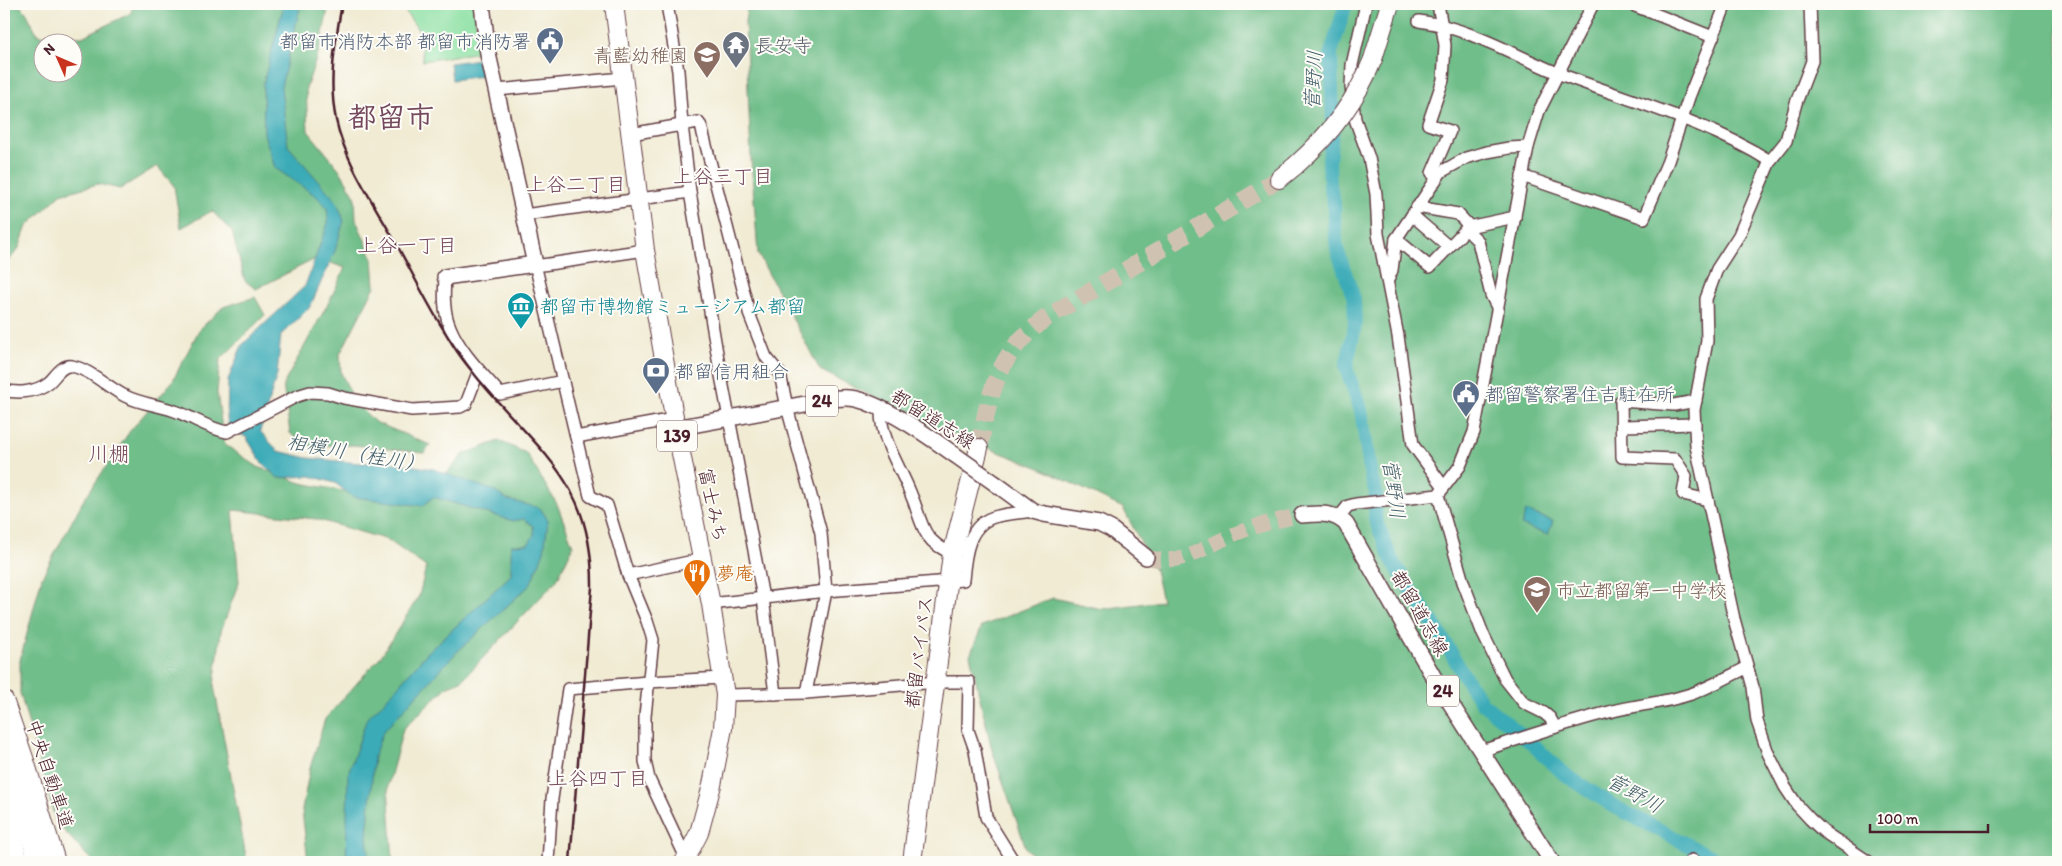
<svg xmlns="http://www.w3.org/2000/svg" width="2062" height="866" viewBox="0 0 2062 866" font-family="Itim,'Klee One',sans-serif">
	<style>
		.green { fill: #8be0a3; stroke: #6a8067 }
		.forest { fill: #70be89; stroke: #5d6e5a; fill-rule: evenodd }
		.water { fill: #3aabb7; stroke: #426571 }
		.lines { fill: none; stroke-linecap: round; stroke-linejoin: round }
		.river { stroke: #3aabb7; stroke-width: 14 }
		.major-tunnel { stroke: #d0c2b1; stroke-width: 15; stroke-dasharray: 15 8; stroke-linecap: butt }
		.highway-tunnel { stroke: #d0c2b1; stroke-width: 18; stroke-dasharray: 18 9; stroke-linecap: butt }
		.minor-casing { stroke: #633e44; stroke-width: 14 }
		.major-casing { stroke: #633e44; stroke-width: 18 }
		.highway-casing { stroke: #633e44; stroke-width: 20 }
		.minor { stroke: #fff; stroke-width: 11 }
		.major { stroke: #fff; stroke-width: 15 }
		.highway { stroke: #fff; stroke-width: 18 }
		.rail { stroke: #4a1f2b; stroke-width: 2.5 }
		.major-bridge-casing { stroke: #633e44; stroke-width: 18; stroke-linecap: butt }
		.highway-bridge-casing { stroke: #633e44; stroke-width: 20; stroke-linecap: butt }
		.major-bridge { stroke: #fff; stroke-width: 15 }
		.highway-bridge { stroke: #fff; stroke-width: 18 }
		.labels { text-anchor: middle; dominant-baseline: central; stroke-width: 4; stroke-linejoin: round; paint-order: stroke }
		.shield { fill: #fdfcf7; stroke: #806168; stroke-width: 1 }
		.shield-label { font-size: 18px; font-weight: bold; fill: #4a1f2b }
		.service-label { font-size: 19px; fill: #4e5e75; stroke: #fdfcf7; text-anchor: start }
		.worship-label { font-size: 19px; fill: #5b616d; stroke: #fdfcf7; text-anchor: start }
		.education-label { font-size: 19px; fill: #785e54; stroke: #fdfcf7; text-anchor: end }
		.culture-label { font-size: 19px; fill: #0d838f; stroke: #fdfcf7; text-anchor: start }
		.street-label { font-size: 19px; fill: #4a1f2b; stroke: #fdfcf7 }
		.food-label { font-size: 19px; fill: #c56008; stroke: #fdfcf7; text-anchor: start }
		.water-label { font-size: 20px; font-style: italic; fill: #435e6a; stroke: #fdfcf7 }
		.neighbourhood-label { font-size: 20px; fill: #74485d; stroke: #fdfcf7 }
		.quarter-label { font-size: 21px; fill: #74485d; stroke: #fdfcf7 }
		.town-label { font-size: 29px; font-weight: bold; fill: #74485d; stroke: #fdfcf7 }
	</style>
	<rect width="100%" height="100%" fill="#fdfcf7"/>
	<filter id="ink" filterUnits="userSpaceOnUse"><feTurbulence type="fractalNoise" baseFrequency=".02" numOctaves="2"/><feDisplacementMap in="SourceGraphic" scale="10" xChannelSelector="R" yChannelSelector="G"/><feConvolveMatrix kernelMatrix="1 2 1 2 8 2 1 2 1" color-interpolation-filters="sRGB"/></filter>
	<filter id="wash" filterUnits="userSpaceOnUse"><feTurbulence type="fractalNoise" baseFrequency=".0096" numOctaves="4" result="noise"/><feDisplacementMap in="SourceGraphic" scale="20" xChannelSelector="R" yChannelSelector="G"/><feGaussianBlur stdDeviation="1.12" result="paint"/><feColorMatrix in="noise" values="0 0 0 0 0 0 0 0 0 0 0 0 0 0 0 0 0 1.4 0 .05"/><feComposite in="paint" operator="in"/></filter>
	<g filter="url(#wash)">
		<rect width="100%" height="100%" fill="#f1ebd3"/>
		<path class="green" d="M400,4h74l5,48 -56,9 -4,-30z"/>
		<g class="forest">
			<path d="M4,4h14l8,8 12,23 44,2 49,-24 2,-9h196l-9,44 -14,40 2,43 31,38 16,27 1,24 17,39 2,27 -35,68 1,19 14,29 20,20 55,23 -6,8 -70,-8 -49,1 -15,-13 -7,-48 47,-85 15,-32 -28,-10 -61,31 -11,-8 -13,-49 -20,-21 -31,17 -7,-42 -17,-20 -37,23 -22,-5 -37,10 -34,32 -8,22 -15,19zM42,42h30v30h-30z"/>
			<path d="M748,4h1310v858h-1019l-13,-14 -34,-98 -22,-95 12,-29 71,-28 49,11 60,-8 -7,-31 -32,-62 -83,-40 -111,-43 -109,-55 -62,-116 -7,-95 -6,-138z"/>
			<path d="M255,297l10,18 -45,45 -3,32 7,52 34,23 43,16 74,14 53,-3 36,-40 35,-13 27,12 31,51 16,42 -16,34 -96,101 -13,5 -45,43 -15,57 5,76h-85l-6,-52 8,-42 15,-49 56,-63 38,-60 7,-29 -38,-27 -72,-21 -83,-9 6,72 -18,49 -7,55 33,176h-154l-37,-40 -36,-129v-33l22,-83 41,-76 47,-70 42,-49 27,-52 24,-23z"/>
		</g>
		<g class="water">
			<path d="M284,4h17l-20,83 7,59 49,56 7,19 -9,30 -25,56 -29,28 -4,40 -17,56 18,20 30,7 52,5 31,-1 42,7 59,21 16,10 32,8 8,12 -4,32 -14,33 -73,67 -74,80 -9,24 -7,80 2,26h-23l2,-88 19,-56 15,-14 45,-51 84,-78v-30l17,-1 6,-9 -1,-9 -9,-7 -11,2 -80,-24 -10,9 -70,-9 -18,-14 -25,-7 -32,2 -16,-15 -16,-26 -17,-8 -2,-10 1,-39 14,-35 63,-59 23,-63 -1,-16 -11,-11 -41,-28 -11,-34 -1,-50z"/>
			<path d="M480,59l2,17 -30,4 -2,-17z"/>
			<path d="M1526,511l27,10 -5,14 -27,-10z"/>
		</g>
		<g class="lines">
			<path class="river" d="M1346,4l-15,49 2,70 -4,36 1,27 4,17v18l3,28 17,50 1,26 -9,43 15,42 10,67 5,16 -1,26 16,39 20,33 28,41 27,47 17,25 46,37 35,33 51,33 106,55"/>
		</g>
	</g>
	<g filter="url(#ink)">
		<g class="lines">
			<path class="major-tunnel" d="M1146,557c34,10 55,-8 84,-21 23,-10 47,-16 72,-21"/>
			<path class="highway-tunnel" d="M979,448c7,-35 13,-72 36,-101 8,-11 20,-20 31,-29l233,-139"/>
			<defs>
				<g id="minor">
					<path d="M667,4l11,67 4,54 8,67 29,173 44,233 12,96"/>
					<path d="M1366,4l-14,61 -1,22 4,32 14,39 7,36 2,40 20,102 15,109 31,42"/>
					<path d="M1630,4l83,33"/>
					<path d="M1810,4l2,57 -16,42 -10,38 -16,20 -31,74 -22,34 -11,30 1,42 -13,69 2,36 38,173 19,68 4,34 11,32 17,34 12,18 13,14 14,13 45,30"/>
					<path d="M1419,21c51,7 94,34 141,53 70,27 146,47 210,87"/>
					<path d="M497,90l126,-12"/>
					<path d="M631,134l67,-12 3,4 49,190 16,41 14,17 7,33 34,126 5,58 -20,102"/>
					<path d="M1522,176l122,42 24,-57 21,-64 37,-93"/>
					<path d="M1436,178l-4,-5 18,-42 -22,-7 15,-44 2,-35 -7,-41"/>
					<path d="M1417,207l41,7 12,13"/>
					<path d="M524,215l166,-23"/>
					<path d="M1412,215l37,32"/>
					<path d="M1466,229l12,12 13,54 7,14"/>
					<path d="M1396,239l34,28 38,-40 47,-10"/>
					<path d="M645,250l-103,15 -7,-1 55,232 17,9 21,70 19,46 6,19 -8,76v45l4,18 37,79"/>
					<path d="M445,277c-1,16 -2,34 5,50 10,25 33,47 50,67l63,-13"/>
					<path d="M1389,278l3,-8 4,-31 45,-67 25,-14 21,-6 22,-4 19,-1"/>
					<path d="M4,390c14,4 32,2 44,-7 7,-5 13,-19 24,-17 19,4 35,21 53,30 18,9 37,9 55,17 15,6 31,16 47,19l70,-36 13,-4 18,1 16,5 68,12 48,-3 6,-3 13,-34"/>
					<path d="M1696,401l-22,4 -53,-4 1,56 53,2 11,17 -3,18 25,6"/>
					<path d="M881,410c-1,30 21,59 31,87 5,11 9,30 16,39 6,9 15,13 24,18"/>
					<path d="M1623,426l72,-2"/>
					<path d="M576,437l98,-18"/>
					<path d="M1438,495l25,87 20,52 22,45 19,24 20,10 6,5 5,9"/>
					<path d="M1339,517l9,-11 8,-2 82,-9 22,-29 14,-34 54,-285 11,-36 54,-107"/>
					<path d="M628,575l75,-16"/>
					<path d="M711,604l115,-13 137,-11c2,-25 5,-58 35,-64 12,-3 23,-3 35,-5"/>
					<path d="M725,695l81,-2 131,-11h32l-1,48 7,20 11,67 28,45"/>
					<path d="M1481,751c42,-13 84,-28 128,-39 27,-7 55,-9 82,-18 19,-7 37,-17 55,-26"/>
					<path d="M548,862l4,-63 16,-110 80,-7 74,-4"/>
					<path d="M1690,862l2,-2 4,2"/>
				</g>
				<g id="major">
					<path d="M445,277l90,-13 -47,-210 -6,-50"/>
					<path d="M676,428l145,-27c11,-2 24,-5 35,-2 30,7 74,38 99,56"/>
					<path d="M996,484l37,27 11,3 55,9 12,6 35,28"/>
					<path d="M1302,515c17,-1 31,-4 44,9l87,152 119,186"/>
				</g>
				<g id="highway">
					<path d="M614,4l31,246 31,178 35,176 14,91 -2,33 -11,57 -13,48 -15,29"/>
					<path d="M1373,59l17,-55"/>
					<path d="M1279,179l16,-13"/>
					<path d="M4,700l21,61 31,101"/>
					<path d="M4,748l34,114"/>
					<path d="M4,803l15,59"/>
					<path d="M912,862l40,-308 27,-106"/>
				</g>
			</defs>
			<use href="#minor" class="minor-casing"/>
			<use href="#major" class="major-casing"/>
			<use href="#highway" class="highway-casing"/>
			<use href="#minor" class="minor"/>
			<use href="#major" class="major"/>
			<use href="#highway" class="highway"/>
			<path class="rail" d="M342,4c-7,38 -14,77 -6,116 9,41 35,79 56,116 26,47 49,97 83,139 60,75 118,103 117,212l-22,275"/>
			<defs>
				<path id="major-bridge" d="M955,455l41,29"/>
				<path id="highway-bridge" d="M1295,166c34,-30 61,-64 78,-107"/>
			</defs>
			<use href="#major-bridge" class="major-bridge-casing"/>
			<use href="#highway-bridge" class="highway-bridge-casing"/>
			<use href="#major-bridge" class="major-bridge"/>
			<use href="#highway-bridge" class="highway-bridge"/>
		</g>
	</g>
	<defs>
		<symbol id="civic-pin" viewBox="-11 -11 22 30"><path d="M0 17L-7.5 6A9.5 9.5 0 1 1 7.5 6Z" fill="#5c6f8a" stroke="#fdfcf7"/><path d="M-.6-6.5H3V-4.5H.6V-3L4-1V1h2V6H-6V1h2V-1L-.6-3ZM-1.2 2.5V6h2.4V2.5Z" fill="#fff"/></symbol>
		<symbol id="temple-pin" viewBox="-11 -11 22 30"><path d="M0 17L-7.5 6A9.5 9.5 0 1 1 7.5 6Z" fill="#6b7280" stroke="#fdfcf7"/><path d="M0-6L5-2H3V0L6.5 2.5H4V6H1.5V3h-3V6H-4V2.5H-6.5L-3 0V-2H-5Z" fill="#fff"/></symbol>
		<symbol id="school-pin" viewBox="-11 -11 22 30"><path d="M0 17L-7.5 6A9.5 9.5 0 1 1 7.5 6Z" fill="#8d6e63" stroke="#fdfcf7"/><path d="M0-5L7-2L0 1L-7-2ZM-4 1L0 2.5L4 1V4Q0 6-4 4Z" fill="#fff"/></symbol>
		<symbol id="museum-pin" viewBox="-11 -11 22 30"><path d="M0 17L-7.5 6A9.5 9.5 0 1 1 7.5 6Z" fill="#0f9aa8" stroke="#fdfcf7"/><path d="M0-6L6-3V-2H-6V-3ZM-5-1h2V3h-2ZM-1-1h2V3h-2ZM3-1h2V3H3ZM-6 4H6V6H-6Z" fill="#fff"/></symbol>
		<symbol id="bank-pin" viewBox="-11 -11 22 30"><path d="M0 17L-7.5 6A9.5 9.5 0 1 1 7.5 6Z" fill="#5c6f8a" stroke="#fdfcf7"/><path d="M-6-4H6V4H-6ZM0-2.3a2.3 2.3 0 1 0 0 4.6a2.3 2.3 0 1 0 0-4.6Z" fill="#fff"/></symbol>
		<symbol id="restaurant-pin" viewBox="-11 -11 22 30"><path d="M0 17L-7.5 6A9.5 9.5 0 1 1 7.5 6Z" fill="#e8710a" stroke="#fdfcf7"/><path d="M-5-6h1v4h1v-4h1v4h1v-4h1v5L-1.5 .5V6h-2V.5L-5-1ZM5-6V6H3V1.5H1.5Q1.5-4 5-6Z" fill="#fff"/></symbol>
	</defs>
	<g fill-rule="evenodd">
		<use href="#civic-pin" x="534" y="25" width="32" height="43"/>
		<use href="#temple-pin" x="720" y="29" width="32" height="43"/>
		<use href="#school-pin" x="691" y="39" width="32" height="43"/>
		<use href="#museum-pin" x="505" y="290" width="32" height="43"/>
		<use href="#bank-pin" x="640" y="355" width="32" height="43"/>
		<use href="#civic-pin" x="1450" y="378" width="32" height="43"/>
		<use href="#restaurant-pin" x="681" y="557" width="32" height="43"/>
		<use href="#school-pin" x="1521" y="574" width="32" height="43"/>
	</g>
	<g class="labels">
		<g class="shield">
			<rect x="806" y="385.5" width="32" height="31" rx="4"/>
			<rect x="657" y="420.5" width="40" height="31" rx="4"/>
			<rect x="1427" y="675.5" width="32" height="31" rx="4"/>
		</g>
		<g class="shield-label">
			<text x="822" y="401">24</text>
			<text x="677" y="436">139</text>
			<text x="1443" y="691">24</text>
		</g>
		<g class="service-label">
			<text x="531" y="41" text-anchor="end">都留市消防本部 都留市消防署</text>
			<text x="675" y="371">都留信用組合</text>
			<text x="1485" y="394">都留警察署住吉駐在所</text>
		</g>
		<g class="worship-label">
			<text x="755" y="45">長安寺</text>
		</g>
		<g class="education-label">
			<text x="688" y="55">青藍幼稚園</text>
			<text x="1556" y="590" text-anchor="start">市立都留第一中学校</text>
		</g>
		<g class="culture-label">
			<text x="540" y="306">都留市博物館ミュージアム都留</text>
		</g>
		<g class="street-label">
			<text transform="translate(933 419) rotate(32)">都留道志線</text>
			<text transform="translate(713 505) rotate(78)">富士みち</text>
			<text transform="translate(1420 613) rotate(60)">都留道志線</text>
			<text transform="translate(919 652) rotate(-83)">都留バイパス</text>
			<text transform="translate(50 774) rotate(72)">中央自動車道</text>
		</g>
		<g class="food-label">
			<text x="716" y="573">夢庵</text>
		</g>
		<g class="water-label">
			<text transform="translate(1313 80) rotate(-87)">菅野川</text>
			<text transform="translate(356 453) rotate(10)">相模川（桂川）</text>
			<text transform="translate(1394 489) rotate(82)">菅野川</text>
			<text transform="translate(1635 793) rotate(29)">菅野川</text>
		</g>
		<g class="neighbourhood-label">
			<text x="723" y="176">上谷三丁目</text>
			<text x="576" y="184">上谷二丁目</text>
			<text x="407" y="245">上谷一丁目</text>
			<text x="598" y="778">上谷四丁目</text>
		</g>
		<g class="quarter-label">
			<text x="109" y="453">川棚</text>
		</g>
		<g class="town-label">
			<text x="391" y="116">都留市</text>
		</g>
	</g>
	<rect width="2062" height="866" fill="none" stroke="#fdfcf7" stroke-width="20"/>
	<g transform="translate(58 58) rotate(315)"><circle r="24" fill="#fdfcf7" stroke="#b5a4a5"/>
	<path d="M0-4L9 19L0 12L-9 19Z" fill="#c8321e"/>
	<text y="-8" font-size="14" font-weight="bold" text-anchor="middle" fill="#4a1f2b">N</text>
	</g>
	<path d="M1870 824v8h118v-8" fill="none" stroke="#4a1f2b" stroke-width="2.5"/>
	<text x="1877" y="824" font-size="15" fill="#4a1f2b" stroke="#fdfcf7" stroke-width="4" paint-order="stroke">100 m</text>
</svg>
